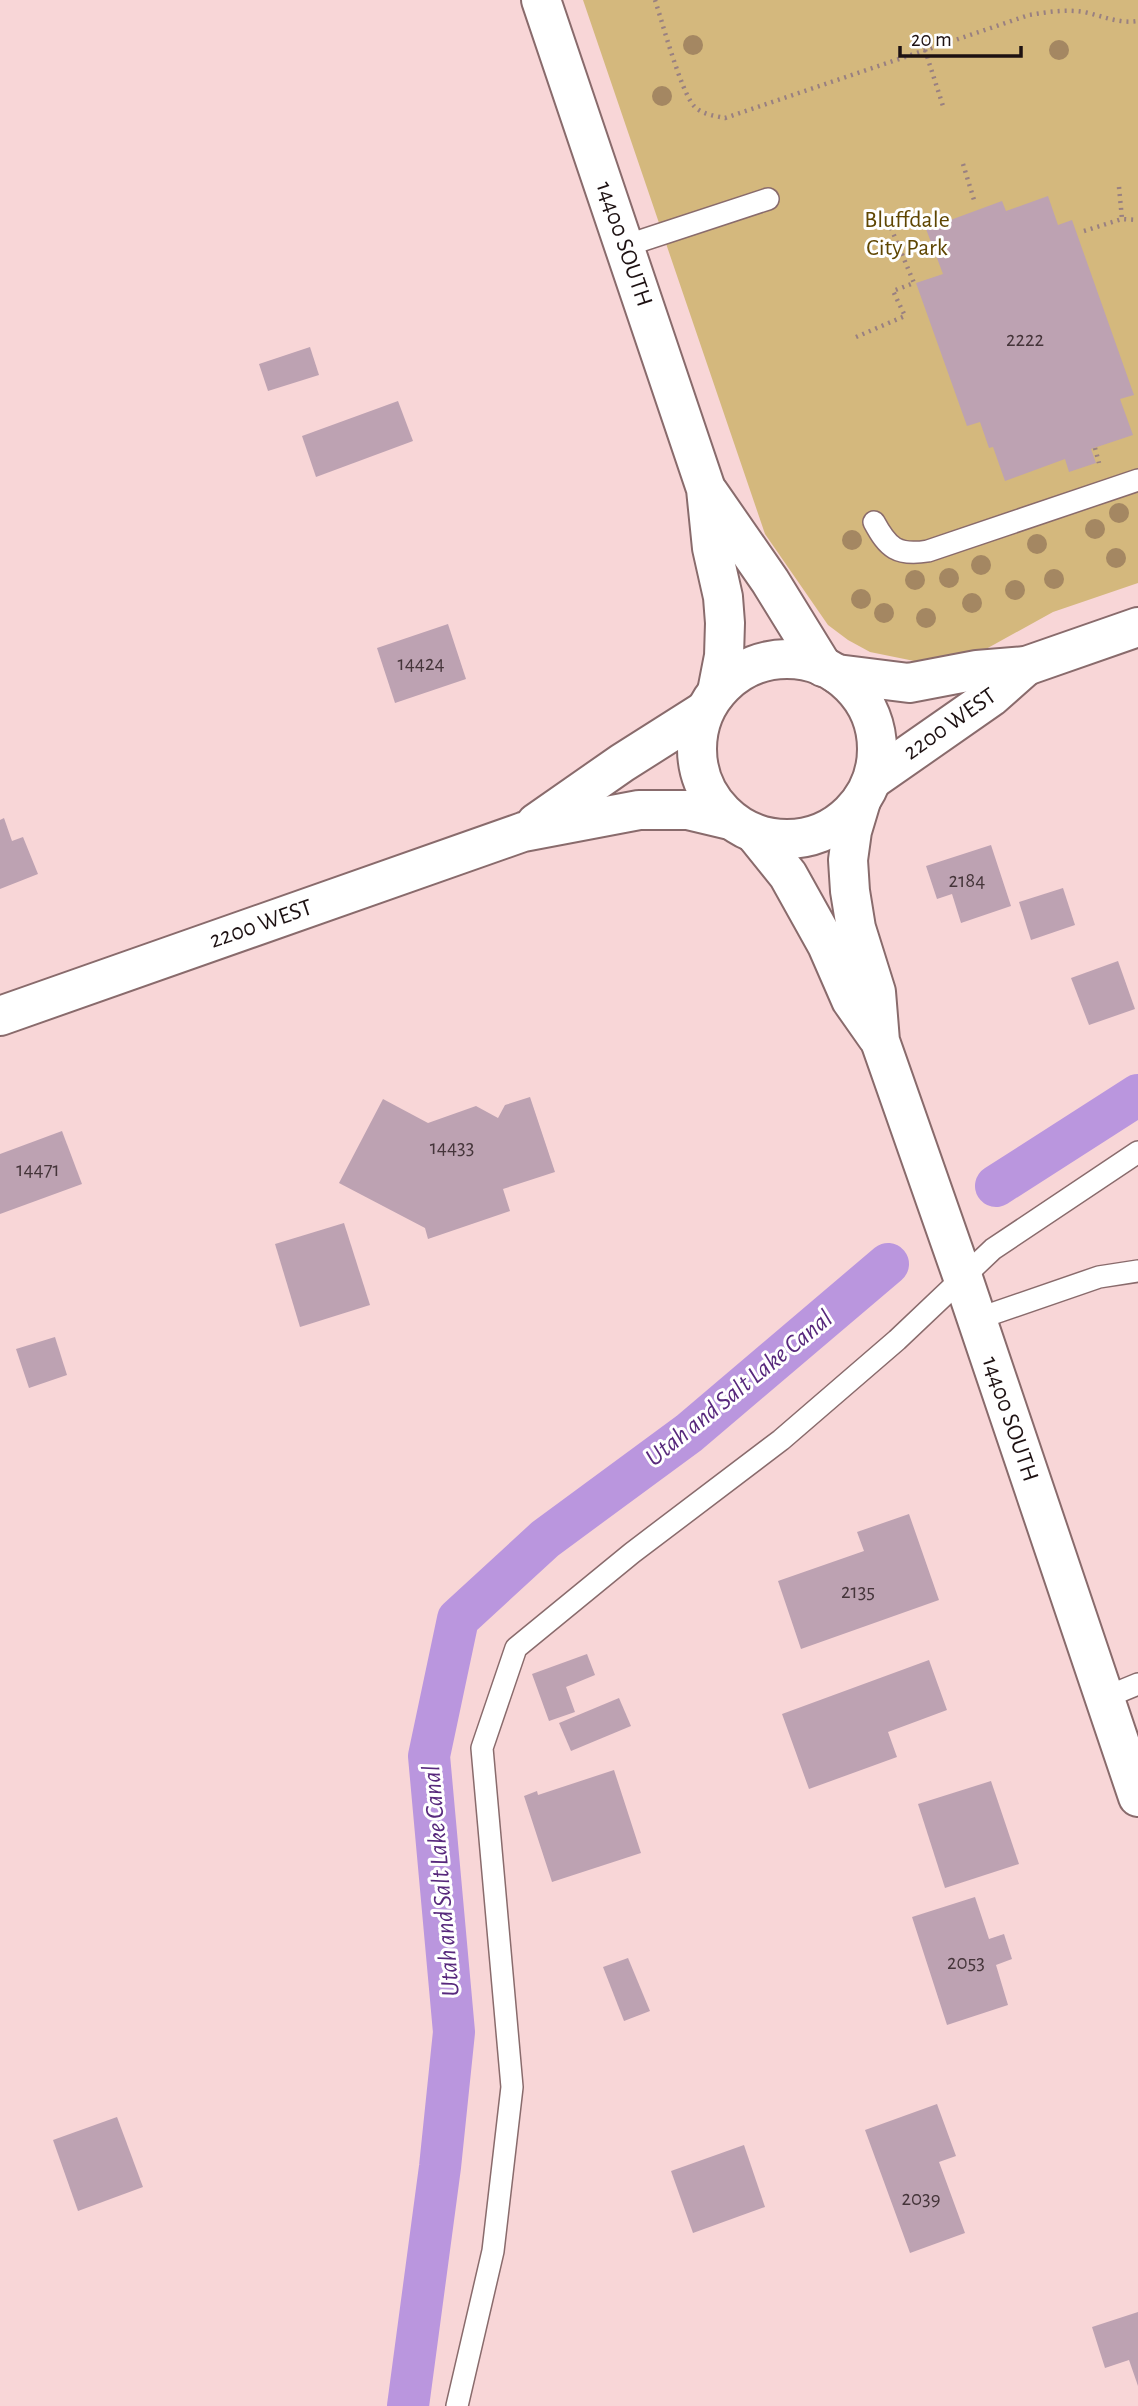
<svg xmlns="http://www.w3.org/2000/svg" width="1138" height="2406" viewBox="0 0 1138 2406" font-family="'Alegreya Sans',sans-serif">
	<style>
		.green { fill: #d4b87d }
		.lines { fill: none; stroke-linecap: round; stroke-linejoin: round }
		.canal { stroke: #ba96de; stroke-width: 42 }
		.building { fill: #bda2b2 }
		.lane-casing { stroke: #896b6c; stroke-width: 24 }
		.secondary-casing { stroke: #896b6c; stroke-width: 42 }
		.path { stroke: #998081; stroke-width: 4.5; stroke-dasharray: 2 5; stroke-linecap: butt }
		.lane { stroke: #fff; stroke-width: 21 }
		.secondary { stroke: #fff; stroke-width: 38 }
		.tree { fill: #a48762 }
		.labels { text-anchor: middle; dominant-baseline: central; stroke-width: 6; stroke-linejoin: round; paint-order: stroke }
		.number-label { font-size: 21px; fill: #45353a }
		.park-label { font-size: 24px; fill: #5f4602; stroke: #fff }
		.street-label { font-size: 24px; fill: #1d1112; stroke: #fff }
		.water-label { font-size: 26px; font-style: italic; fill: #57287c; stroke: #fff }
	</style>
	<rect width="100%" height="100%" fill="#f8d6d7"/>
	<path class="green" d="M583,0h555v583l-85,29 -67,37 -31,11 -26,4 -59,-12 -22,-12 -20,-15 -63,-91z"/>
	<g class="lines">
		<g class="canal">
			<path d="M996,1186l142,-91"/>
			<path d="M408,2406l32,-239 14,-135 -25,-276 29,-137 87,-80 144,-106 199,-169"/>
		</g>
	</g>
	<g class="building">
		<path d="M1048,196l10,29 14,-5 62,175 -14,4 13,36 -42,14 5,14 -27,9 -4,-13 -60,22 -12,-34 -4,1 -9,-26 -13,4 -51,-143 27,-9 -17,-45 76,-28 4,10z"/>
		<path d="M310,347l9,28 -51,16 -9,-27z"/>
		<path d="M398,401l15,40 -97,36 -14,-41z"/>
		<path d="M448,624l18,55 -71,24 -18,-55z"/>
		<path d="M4,818l8,23 11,-4 15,37 -38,15v-69z"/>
		<path d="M991,845l20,61 -50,17 -9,-29 -15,5 -11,-33z"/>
		<path d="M1063,888l12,37 -44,15 -12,-38z"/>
		<path d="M1118,961l17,48 -46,16 -18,-47z"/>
		<path d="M530,1097l25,75 -52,17 7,22 -82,28 -3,-11 -86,-45 44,-84 45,24 48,-17 22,12 7,-13z"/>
		<path d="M62,1131l20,53 -82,30v-60z"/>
		<path d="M344,1223l26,82 -70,22 -25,-83z"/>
		<path d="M55,1337l12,38 -38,13 -13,-39z"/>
		<path d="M909,1514l30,86 -138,49 -23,-68 86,-30 -7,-19z"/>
		<path d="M587,1654l8,21 -29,12 9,25 -26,9 -17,-47z"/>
		<path d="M929,1660l18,50 -59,22 9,25 -88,32 -27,-75z"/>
		<path d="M619,1698l12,28 -60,25 -12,-28z"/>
		<path d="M614,1770l27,83 -89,29 -28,-86 13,-5 1,4z"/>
		<path d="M991,1781l28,83 -74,24 -27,-84z"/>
		<path d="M975,1897l14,42 15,-5 8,25 -16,6 12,40 -61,20 -35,-108z"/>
		<path d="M628,1958l22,53 -26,10 -21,-54z"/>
		<path d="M937,2104l19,52 -17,6 26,71 -55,20 -45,-123z"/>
		<path d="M117,2117l26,70 -65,24 -25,-71z"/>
		<path d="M744,2145l21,62 -72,26 -22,-62z"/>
		<path d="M1138,2312v74l-9,-26 -24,8 -13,-41z"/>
	</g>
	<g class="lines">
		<defs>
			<g id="lane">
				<path d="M625,246l143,-47"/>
				<path d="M874,522c14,26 23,34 54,29l210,-71"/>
				<path d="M977,1319l122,-42 39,-6"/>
				<path d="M1104,1698l34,-14"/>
				<path d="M457,2406l36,-155 19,-164 -30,-339 34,-100 116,-95 149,-113 116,-100 96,-91 145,-97"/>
			</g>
			<g id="secondary">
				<path d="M541,0l165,489 6,59 11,49 2,26 -1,33 -7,36"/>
				<path d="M709,493l61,88 53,86"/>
				<circle cx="787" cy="749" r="90"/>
				<path d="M837,674l72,9 68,-13 49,-4 112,-39"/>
				<path d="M872,780l119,-83 35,-31"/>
				<path d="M861,801l-9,30 -4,29 2,31 6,37 20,64 4,49 83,237 175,519"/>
				<path d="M536,823l86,-60 82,-52"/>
				<path d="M755,834l33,41 39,70 24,55 26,37"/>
				<path d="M0,1016l523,-184 116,-22h49l42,10"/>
			</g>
		</defs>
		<use href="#lane" class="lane-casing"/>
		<use href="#secondary" class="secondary-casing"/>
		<g class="path">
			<path d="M655,0c7,21 26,92 39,106 7,8 21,10 31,12l304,-103c18,-3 37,-6 55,-3 19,4 35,12 54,9"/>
			<path d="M925,50l18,56"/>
			<path d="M963,164l11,36"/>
			<path d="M1119,187l3,32"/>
			<path d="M1084,231l38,-12 16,1"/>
			<path d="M856,337l49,-21 -12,-25 21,-8 -23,-55"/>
			<path d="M1095,448l4,15"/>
		</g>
		<use href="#lane" class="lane"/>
		<use href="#secondary" class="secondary"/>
	</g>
	<g class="tree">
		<circle cx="693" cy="45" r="10"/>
		<circle cx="1059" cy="50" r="10"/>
		<circle cx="662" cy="96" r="10"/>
		<circle cx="1119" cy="513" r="10"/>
		<circle cx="1095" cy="529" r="10"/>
		<circle cx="852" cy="540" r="10"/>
		<circle cx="1037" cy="544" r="10"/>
		<circle cx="1116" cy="558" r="10"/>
		<circle cx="981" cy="565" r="10"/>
		<circle cx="949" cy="578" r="10"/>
		<circle cx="1054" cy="579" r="10"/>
		<circle cx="915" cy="580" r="10"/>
		<circle cx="1015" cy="590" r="10"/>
		<circle cx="861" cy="599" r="10"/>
		<circle cx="972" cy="603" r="10"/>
		<circle cx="884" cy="613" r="10"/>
		<circle cx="926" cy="618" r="10"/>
	</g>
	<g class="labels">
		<g class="number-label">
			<text x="1025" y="339">2222</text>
			<text x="421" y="663">14424</text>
			<text x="967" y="880">2184</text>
			<text x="452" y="1147">14433</text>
			<text x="38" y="1169">14471</text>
			<text x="858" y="1591">2135</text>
			<text x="966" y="1962">2053</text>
			<text x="921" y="2198">2039</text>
		</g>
		<g class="park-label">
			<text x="907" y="220">Bluffdale<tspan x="907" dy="28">City Park</tspan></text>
		</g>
		<g class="street-label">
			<text transform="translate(624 244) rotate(71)">14400 SOUTH</text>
			<text transform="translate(950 724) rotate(-35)">2200 WEST</text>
			<text transform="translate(261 924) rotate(-19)">2200 WEST</text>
			<text transform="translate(1010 1419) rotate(71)">14400 SOUTH</text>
		</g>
		<g class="water-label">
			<text transform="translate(739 1388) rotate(-39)">Utah and Salt Lake Canal</text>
			<text transform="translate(441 1881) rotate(-95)">Utah and Salt Lake Canal</text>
		</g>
	</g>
	<path d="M900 46v10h121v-10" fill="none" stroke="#1d1112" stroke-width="3.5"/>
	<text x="911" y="46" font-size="21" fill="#1d1112" stroke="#ffffff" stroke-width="5" paint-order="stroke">20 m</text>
</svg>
